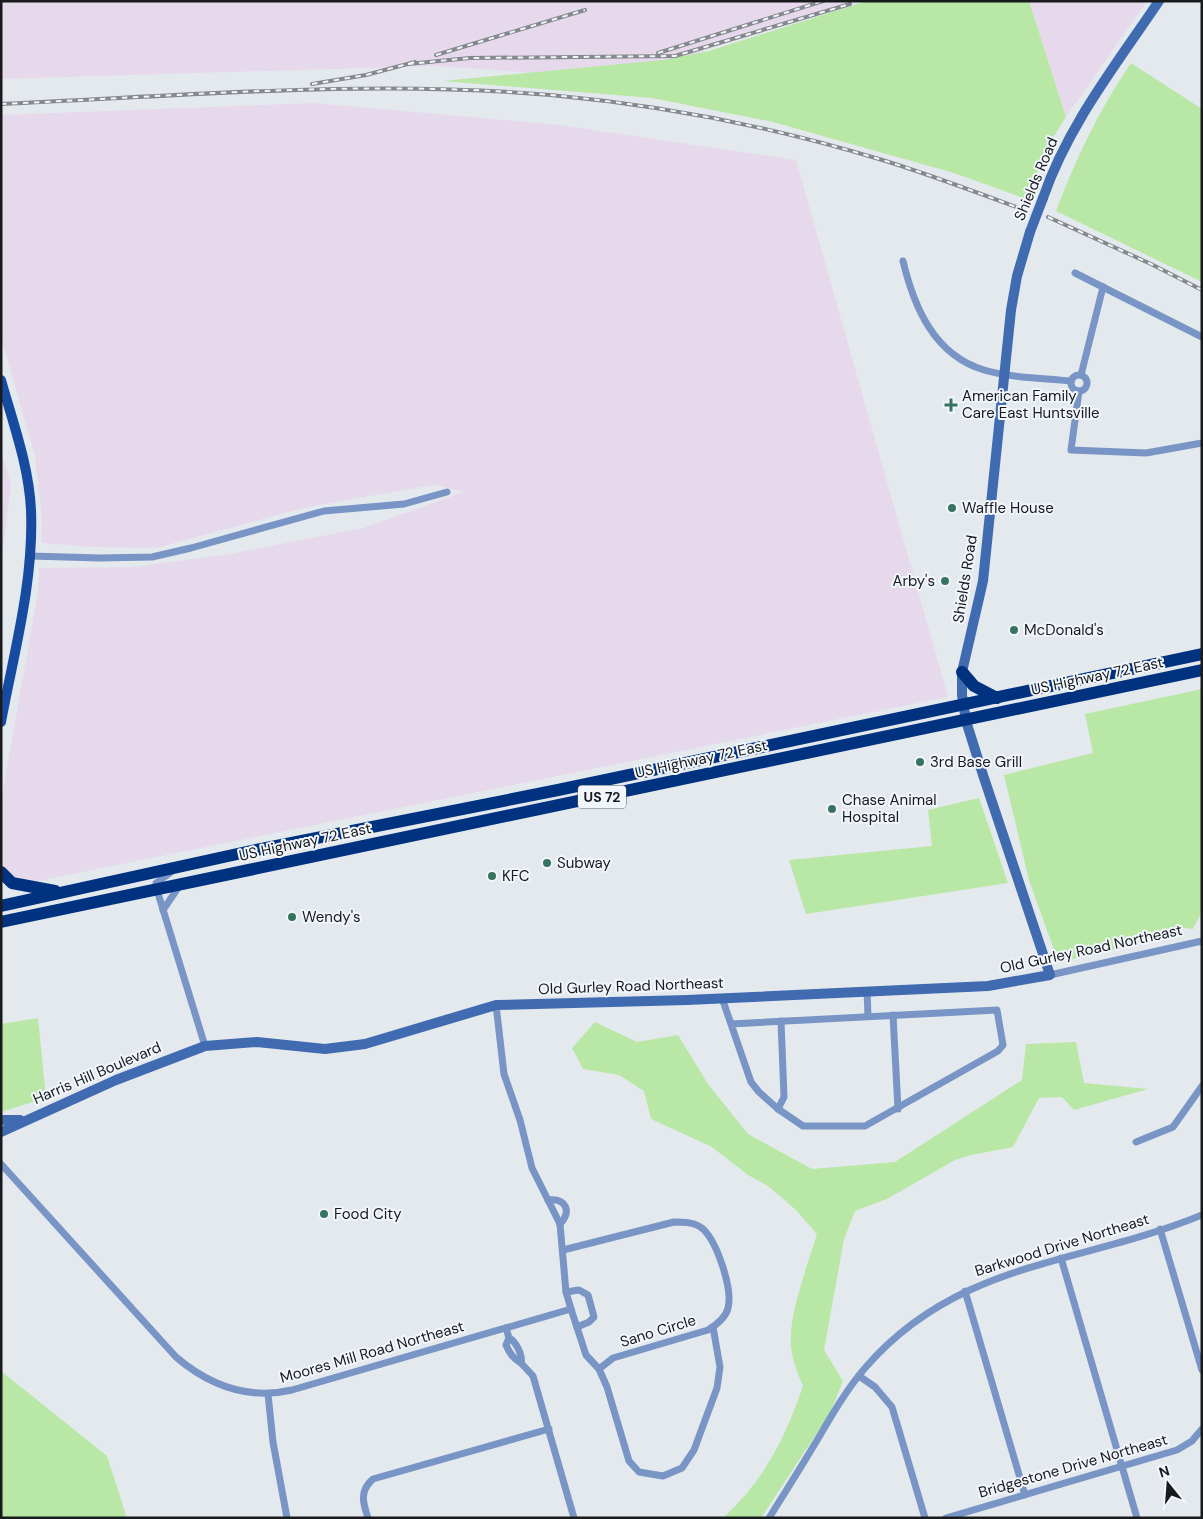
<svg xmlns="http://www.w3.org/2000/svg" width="1203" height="1519" viewBox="0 0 1203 1519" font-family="'DM Sans',sans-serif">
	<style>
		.industrial { fill: #e7d9ec }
		.green { fill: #b9e7a5 }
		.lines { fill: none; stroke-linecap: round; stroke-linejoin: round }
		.street { stroke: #7895c5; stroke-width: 7 }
		.secondary { stroke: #416bb1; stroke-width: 10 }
		.primary { stroke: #174ba1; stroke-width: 10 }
		.highway { stroke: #003280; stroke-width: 12 }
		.rail-casing { stroke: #85888c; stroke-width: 4 }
		.rail { stroke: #f1f6fc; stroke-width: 2; stroke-dasharray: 5.5; stroke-linecap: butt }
		.secondary-bridge { stroke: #416bb1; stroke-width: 10 }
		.poi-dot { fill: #37745f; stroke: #f1f6fc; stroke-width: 2 }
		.labels { text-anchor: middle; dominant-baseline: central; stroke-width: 4; stroke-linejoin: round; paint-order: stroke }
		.shield { fill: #f1f6fc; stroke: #595c5f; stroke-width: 1 }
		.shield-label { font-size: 14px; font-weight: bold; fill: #181a1c }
		.street-label { font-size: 15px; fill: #181a1c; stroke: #f1f6fc }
		.poi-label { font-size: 15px; fill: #181a1c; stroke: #f1f6fc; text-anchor: start }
	</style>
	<rect width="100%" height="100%" fill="#e4e9ee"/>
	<g class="industrial">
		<path d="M1,1h855l-153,47 12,42 -103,-12 -178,-12 -433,13z"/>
		<path d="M1029,1h118l-81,116z"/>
		<path d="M314,103l246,22 236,35 152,537 -910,184 -33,-6 -4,-11v-63l37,-209 1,-24 94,-1 97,-13 133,-26 101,-36 -30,-7 -94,16 -40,8 -144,39 -64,-1 -51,-4 1,-24 -7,-63 -34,-119v-222z"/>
		<path d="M1,450l10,34 -10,81z"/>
	</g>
	<g class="green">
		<path d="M867,1h162l37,116 -14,22 -26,60 -72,-26 -181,-51 -121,-24 -209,-17 220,-21 46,-9z"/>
		<path d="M1131,63l71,46v173l-146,-71c20,-53 43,-101 75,-148z"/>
		<path d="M1202,689v222l-9,18 -9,-1 -84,26 -33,6 -13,-10 -25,-70 -25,-105 89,-22 -8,-39z"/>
		<path d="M979,798l29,85 -202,31 -17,-54 143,-14 -4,-36z"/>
		<path d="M38,1018l8,80 -42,13 -3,-1v-86z"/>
		<path d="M595,1022l42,20 41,-7 30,49 40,50 64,35 83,-7 127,-82 4,-36 50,-2 8,41 64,6 -74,21 -12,-13 -23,1 -26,49 -42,8 -16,5 -68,39 -32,12 -11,28 -20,111 19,31 -13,32 -69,105h-38c41,-38 62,-79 80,-132 -5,-12 -11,-26 -12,-40 -3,-30 17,-82 26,-112l-21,-24 -28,-24 -20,-11 -36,-28 -61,-28 -7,-28 -25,-16 -36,-6 -11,-21z"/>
		<path d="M1,1371l106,85 20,62h-126z"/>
	</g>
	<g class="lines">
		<g class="street">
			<path d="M903,261c11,46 31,94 81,109 27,8 59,8 87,11"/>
			<path d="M1075,273l127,64"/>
			<path d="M1081,375l22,-88"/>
			<circle cx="1079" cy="383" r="8"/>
			<path d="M1079,391l-8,59 75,3 56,-10"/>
			<path d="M30,556l70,2 52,-1 39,-9 133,-37 80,-7 43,-12"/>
			<path d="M170,873l-14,10 1,7 48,156"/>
			<path d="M163,910l17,-25"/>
			<path d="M1050,975l152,-34"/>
			<path d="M867,991l1,25"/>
			<path d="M722,998l29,84 8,10 19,17 25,17h62l133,-75 5,-6 -6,-35 -266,14"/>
			<path d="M496,1005l8,69 16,46 12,48 28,56 6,68 5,17 15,46 13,14 8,18 22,74 10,11 24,4 19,-8 12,-18 23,-62 3,-21 -7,-40"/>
			<path d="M893,1015l5,94"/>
			<path d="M778,1109l6,-12 -3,-76"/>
			<path d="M1136,1142l37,-15 29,-41"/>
			<path d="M1,1164l175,193c34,29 72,43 116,33l279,-81"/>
			<path d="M548,1200c18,-2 24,11 12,24"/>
			<path d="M1160,1229l42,141"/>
			<path d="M563,1250l111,-28c10,0 21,0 29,7 14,13 30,60 25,79 -2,10 -12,17 -20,22l-95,28 -14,11"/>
			<path d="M1061,1258l76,260"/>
			<path d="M965,1291l60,204"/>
			<path d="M566,1292l13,-2 9,5 6,22 -5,5 -12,5"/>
			<path d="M506,1328l3,10 -3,7c4,9 7,13 15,18 2,-7 -5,-22 -12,-25"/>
			<path d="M521,1363l12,13 41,142"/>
			<path d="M859,1376l16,11 17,20 33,111"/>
			<path d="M268,1394l5,48 14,76"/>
			<path d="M368,1518c-5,-15 -9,-27 5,-39l176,-50"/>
			<path d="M769,1518c17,-27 34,-54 50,-81 14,-24 28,-48 46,-69 93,-108 216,-103 337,-153"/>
			<path d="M946,1518l231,-68 15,-9 10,-12"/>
		</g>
		<g class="secondary">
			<path d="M1043,198c25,-73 73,-133 116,-197"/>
			<path d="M1,1120h19"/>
			<path d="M1,1132l115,-52 89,-34 52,-4 68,7 40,-5 131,-39 191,-5 301,-14 62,-11 -67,-200 -17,-54 -4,-26v-23l21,-91 28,-271 6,-34 13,-44"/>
		</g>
		<path class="primary" d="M1,380c12,43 28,86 30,130 3,71 -17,142 -30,212"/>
		<g class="highway">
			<path d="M962,672l12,14 23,12"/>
			<path d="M1,872l11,11 43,8"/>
			<path d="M1,906l250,-55 307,-61 644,-136"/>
			<path d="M1,922l1201,-252"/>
		</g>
		<defs>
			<g id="rail">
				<path d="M658,53l165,-52"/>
				<path d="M436,55l149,-45"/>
				<path d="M408,64l62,-6 205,-2 175,-52"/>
				<path d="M312,84l54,-9 49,-13"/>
				<path d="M1,104c183,-8 367,-25 549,-9 111,10 223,32 329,64 50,15 99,34 148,52"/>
				<path d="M1048,217l103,47 51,26"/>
			</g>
		</defs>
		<use href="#rail" class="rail-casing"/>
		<use href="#rail" class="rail"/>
		<path class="secondary-bridge" d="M1030,232l13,-34"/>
	</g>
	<g class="poi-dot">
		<path d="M948.5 397.5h5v5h5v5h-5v5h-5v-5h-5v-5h5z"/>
		<circle cx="952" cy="508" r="5"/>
		<circle cx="945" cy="581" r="5"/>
		<circle cx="1014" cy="630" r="5"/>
		<circle cx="920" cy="762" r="5"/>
		<circle cx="832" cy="809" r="5"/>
		<circle cx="547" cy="863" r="5"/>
		<circle cx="492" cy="876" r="5"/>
		<circle cx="292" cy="917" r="5"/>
		<circle cx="324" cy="1214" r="5"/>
	</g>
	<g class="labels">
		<rect class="shield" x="578" y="785.5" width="48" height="23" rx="4"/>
		<g class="shield-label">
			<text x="602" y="797">US 72</text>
		</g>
		<g class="street-label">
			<text transform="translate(1036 179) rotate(-67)">Shields Road</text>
			<text transform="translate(965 579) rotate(-81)">Shields Road</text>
			<text transform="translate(1097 676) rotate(-12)">US Highway 72 East</text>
			<text transform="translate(701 759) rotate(-12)">US Highway 72 East</text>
			<text transform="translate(305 842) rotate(-12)">US Highway 72 East</text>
			<text transform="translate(1091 949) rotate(-12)">Old Gurley Road Northeast</text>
			<text transform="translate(631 986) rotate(-2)">Old Gurley Road Northeast</text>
			<text transform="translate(97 1073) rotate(-23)">Harris Hill Boulevard</text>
			<text transform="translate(1062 1245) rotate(-17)">Barkwood Drive Northeast</text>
			<text transform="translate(658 1331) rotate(-17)">Sano Circle</text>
			<text transform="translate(372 1352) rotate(-16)">Moores Mill Road Northeast</text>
			<text transform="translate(1073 1466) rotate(-16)">Bridgestone Drive Northeast</text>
		</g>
		<g class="poi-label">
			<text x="962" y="396">American Family<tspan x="962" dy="17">Care East Huntsville</tspan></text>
			<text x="962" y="508">Waffle House</text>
			<text x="935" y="581" text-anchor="end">Arby's</text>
			<text x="1024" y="630">McDonald's</text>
			<text x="930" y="762">3rd Base Grill</text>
			<text x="842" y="800">Chase Animal<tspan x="842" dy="17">Hospital</tspan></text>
			<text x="557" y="863">Subway</text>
			<text x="502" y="876">KFC</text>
			<text x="302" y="917">Wendy's</text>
			<text x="334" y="1214">Food City</text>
		</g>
	</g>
	<rect width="1203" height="1519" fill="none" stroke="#181a1c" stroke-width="5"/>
	<g transform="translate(1168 1484) rotate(343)" stroke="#f1f6fc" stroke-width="4" paint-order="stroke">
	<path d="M0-4L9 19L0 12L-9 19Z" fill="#181a1c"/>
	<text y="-8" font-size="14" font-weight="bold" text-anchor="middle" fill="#181a1c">N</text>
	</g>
</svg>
